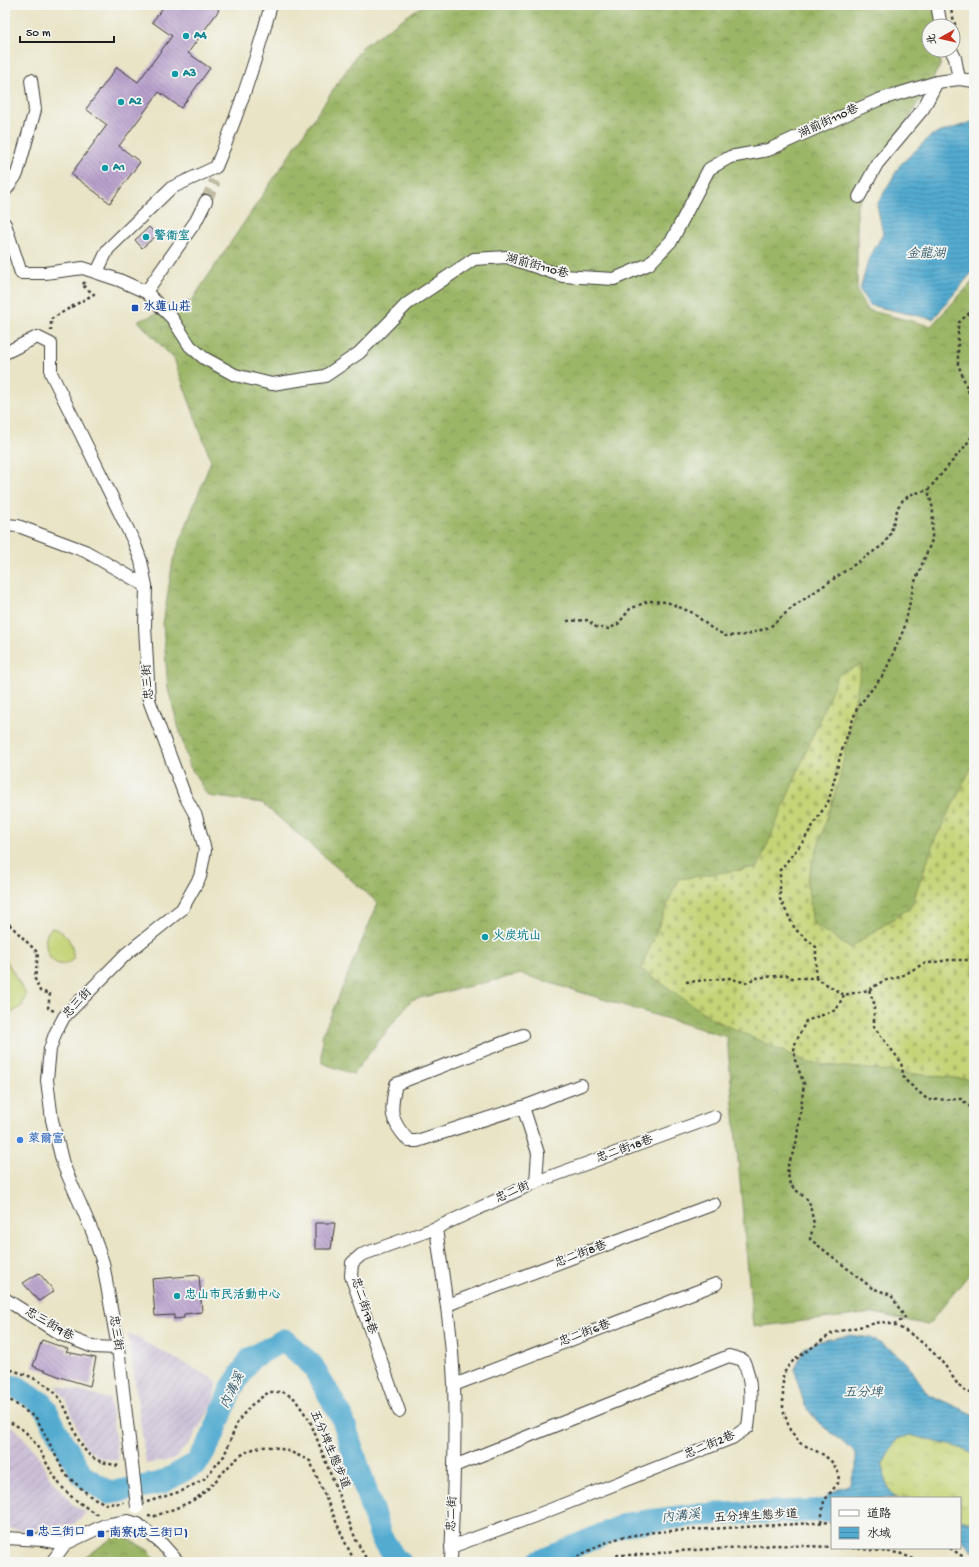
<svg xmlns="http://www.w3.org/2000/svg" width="979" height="1567" viewBox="0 0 979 1567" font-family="'Gochi Hand','LXGW WenKai TC',sans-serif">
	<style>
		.industrial { fill: url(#industrial-furrows) }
		.grass { fill: url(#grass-tufts); stroke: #70784a }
		.forest { fill: url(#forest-crowns); stroke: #5c6942 }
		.cemetery { fill: url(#cemetery-stones); stroke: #70784a }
		.pitch { fill: #c5d477; stroke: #70784a }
		.water { fill: url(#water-rules); stroke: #386476 }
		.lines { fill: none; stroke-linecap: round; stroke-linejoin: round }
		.river { stroke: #53abd0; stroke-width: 23 }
		.building { fill: url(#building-back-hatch) }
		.minor-tunnel { stroke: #c0bca4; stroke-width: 12; stroke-dasharray: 12 6; stroke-linecap: butt }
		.minor-casing { stroke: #3b3a36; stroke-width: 14 }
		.path { stroke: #3b3a36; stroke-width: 2.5; stroke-dasharray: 3 3; stroke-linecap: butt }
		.minor { stroke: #fff; stroke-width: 12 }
		.minor-bridge-casing { stroke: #3b3a36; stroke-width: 14; stroke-linecap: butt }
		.minor-bridge { stroke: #fff; stroke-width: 12 }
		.culture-dot { fill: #0f9aa8; stroke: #f6f6f2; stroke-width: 1.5 }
		.transit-dot { fill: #1a4fb4; stroke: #f6f6f2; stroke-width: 1.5 }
		.shop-dot { fill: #3f7fe0; stroke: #f6f6f2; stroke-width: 1.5 }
		.labels { text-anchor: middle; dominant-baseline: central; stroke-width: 3.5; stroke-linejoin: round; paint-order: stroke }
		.culture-label { font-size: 12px; font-weight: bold; fill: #0d838f; stroke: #f6f6f2; text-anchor: start }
		.street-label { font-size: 12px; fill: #1c1c1c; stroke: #f6f6f2 }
		.transit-label { font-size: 12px; font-weight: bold; fill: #164399; stroke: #f6f6f2; text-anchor: start }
		.shop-label { font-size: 12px; font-weight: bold; fill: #366cbe; stroke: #f6f6f2; text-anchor: start }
		.water-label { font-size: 13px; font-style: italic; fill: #355c6d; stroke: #f6f6f2 }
	</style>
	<defs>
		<pattern id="industrial-furrows" width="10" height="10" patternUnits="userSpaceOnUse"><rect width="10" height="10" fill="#cbbfd5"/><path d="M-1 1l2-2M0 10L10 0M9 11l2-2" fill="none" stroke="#aea4b6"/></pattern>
		<pattern id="grass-tufts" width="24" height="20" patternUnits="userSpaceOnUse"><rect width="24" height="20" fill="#c5d477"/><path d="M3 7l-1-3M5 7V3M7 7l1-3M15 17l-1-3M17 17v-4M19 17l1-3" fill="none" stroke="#a9b566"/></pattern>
		<pattern id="forest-crowns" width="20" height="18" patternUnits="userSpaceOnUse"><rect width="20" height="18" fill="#9cb668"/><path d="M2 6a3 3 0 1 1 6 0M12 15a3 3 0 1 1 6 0" fill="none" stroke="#7e9355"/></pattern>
		<pattern id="cemetery-stones" width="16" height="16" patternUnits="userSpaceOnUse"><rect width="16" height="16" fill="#c5d477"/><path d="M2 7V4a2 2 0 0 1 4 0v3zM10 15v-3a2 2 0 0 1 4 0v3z" fill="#a9b566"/></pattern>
		<pattern id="water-rules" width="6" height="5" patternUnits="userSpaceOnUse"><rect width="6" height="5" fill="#53abd0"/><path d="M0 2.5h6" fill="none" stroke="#448aa8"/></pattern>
		<pattern id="building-back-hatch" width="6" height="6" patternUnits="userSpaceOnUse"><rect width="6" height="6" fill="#b8a1cc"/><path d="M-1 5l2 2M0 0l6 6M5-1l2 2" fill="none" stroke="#9582a5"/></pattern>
	</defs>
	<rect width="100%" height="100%" fill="#f6f6f2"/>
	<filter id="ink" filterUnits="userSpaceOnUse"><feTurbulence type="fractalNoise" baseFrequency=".025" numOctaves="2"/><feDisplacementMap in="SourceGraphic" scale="8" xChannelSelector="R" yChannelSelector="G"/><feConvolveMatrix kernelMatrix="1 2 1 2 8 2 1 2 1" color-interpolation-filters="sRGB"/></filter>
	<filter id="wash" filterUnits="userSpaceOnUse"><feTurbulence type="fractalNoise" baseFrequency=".012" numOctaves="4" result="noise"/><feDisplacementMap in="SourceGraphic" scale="16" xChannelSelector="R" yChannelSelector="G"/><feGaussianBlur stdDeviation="0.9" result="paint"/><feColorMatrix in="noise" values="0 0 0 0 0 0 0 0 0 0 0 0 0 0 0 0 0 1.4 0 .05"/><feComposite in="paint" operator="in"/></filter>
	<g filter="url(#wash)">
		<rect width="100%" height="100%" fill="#e9e4c6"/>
		<g class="industrial">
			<path d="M128,1333l89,48 -4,23 -23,38 -17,18 -27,4z"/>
			<path d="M55,1385l55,14 8,62 -20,-4 -15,-13 -16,-43z"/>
			<path d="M5,1425l10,3 20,23 16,28 21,25 14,9 -12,11 -51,6 -18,-2z"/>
		</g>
		<path class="grass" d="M910,1435l47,12 17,7v70l-14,-4v-22h-63c-11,-8 -13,-21 -15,-33l15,-26z"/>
		<g class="forest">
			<path d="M423,5h523l-2,21h-15v24h13l-2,16 -83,139v87l10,18 64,16 43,-46v988l-46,57 -54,-12 -121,14 -26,-290 -206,-63 -110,26 -58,74 -31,-11v-27l56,-133 -116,-100 -54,-7 -19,-31 -21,-76 -5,-65 10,-64 38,-99 -37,-102 -36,-38 54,-21 170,-253z"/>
			<path d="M119,1534l29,16 10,12h-78l10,-9z"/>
		</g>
		<path class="cemetery" d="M862,664l-22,113 -33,104 6,43 37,24 61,-41 24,-68 39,-76v317l-165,-17 -95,-43 -73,-51 37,-90 80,-12 80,-192z"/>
		<g class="pitch">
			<path d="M51,928c15,2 23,16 22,31 -20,19 -36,-17 -22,-31z"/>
			<path d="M5,958l21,37 -4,11 -17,11z"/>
		</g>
		<g class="water">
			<path d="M974,119v151l-41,49 -64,-14 -9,-15 9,-32 14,-24 -6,-29 23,-40 32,-30 40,-13z"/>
			<path d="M850,1335l21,3 22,13 14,12 21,31 46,21v39l-17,-7 -47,-12 -13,4 -15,26c2,12 4,25 15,33h-65v10l-7,-1 3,-13 22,-10 6,-16v-15l-37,-30 -14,-17 -7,-22 -3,-15 9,-21 16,-7z"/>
			<path d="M960,1520l14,4v28l-14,-14z"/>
		</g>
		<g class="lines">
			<g class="river">
				<path d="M5,1385l12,2 26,17 17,33 23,39 26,17 52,-10 36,-20 15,-25 19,-49 20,-31 33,-18 28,25 30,52 39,120 14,22 5,3"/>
				<path d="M538,1562l89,-38 66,-9 139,-5"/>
			</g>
		</g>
		<g id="blocks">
			<g class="building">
				<path d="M165,5h48l6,5 -31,43 22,15 -29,40 -22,-16 -40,54 21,16 -30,41 -39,-29 36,-49 -21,-16 31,-42 21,15 34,-46 -20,-14z"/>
				<path d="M149,227l8,8 -15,13 -7,-8z"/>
				<path d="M315,1223h20l-4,26h-16z"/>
				<path d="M39,1273l15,18 -15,10 -16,-18z"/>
				<path d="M199,1275l3,37 -18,2v4l-10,1v-4l-19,1 -3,-37z"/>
				<path d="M42,1340l26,9 -2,3 30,6 -6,28 -27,-8 -30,-12z"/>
			</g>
		</g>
	</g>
	<g filter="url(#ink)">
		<use href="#blocks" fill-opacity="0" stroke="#3b3a36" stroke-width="1"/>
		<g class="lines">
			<path class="minor-tunnel" d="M206,201l9,-20"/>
			<defs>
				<g id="minor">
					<path d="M937,5l4,21"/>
					<path d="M951,50l4,8 4,21"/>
					<path d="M5,191l12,-17 18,-64 -4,-30"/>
					<path d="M859,197l18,-33 46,-55 14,-27"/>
					<path d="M5,224l16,49h24l38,-5 36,12 27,12 26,26 18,28 14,12 31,17 37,9 53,-8 34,-23 48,-49 67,-45 33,-2 56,19 51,3 35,-15 23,-24 37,-71 21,-12 38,-7 110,-50 59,-18 22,-3 15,2"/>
					<path d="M97,272l11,-23 63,-61 45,-21c22,-52 40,-107 55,-162"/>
					<path d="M146,292l50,-71 10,-20"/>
					<path d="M5,353l32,-16 14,7v29l83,169 7,19 5,25"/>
					<path d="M5,525l13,1 67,25 61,35 -1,40 4,74 36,96 11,20 9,34 -5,27 -18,32 -56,45 -62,63 -9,17 -5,15 -3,31 5,40 11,44 29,67 11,32 15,85 14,116"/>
					<path d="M523,1035l-127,49c-6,26 -7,36 13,57h8l106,-34 15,46 -2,29"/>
					<path d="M523,1107l58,-22"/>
					<path d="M436,1228c7,52 16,104 18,157 2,59 -1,118 -3,177"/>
					<path d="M5,1299l55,35 33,13 25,1"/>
					<path d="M447,1305l267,-101"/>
					<path d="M454,1385l262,-101"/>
					<path d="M399,1411l-48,-135 1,-13 9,-8 75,-27 100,-46 178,-65"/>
					<path d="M5,1538l38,2 22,4 40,-19 23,-4 10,3 24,20 16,18"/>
					<path d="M451,1547l81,-30 200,-79 16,-11c3,-22 5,-47 -5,-67l-14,-4 -275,110"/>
					<path d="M52,1562l13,-18"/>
				</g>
			</defs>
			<use href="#minor" class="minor-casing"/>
			<g class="path">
				<path d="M952,5l-1,5 8,29 -1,3"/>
				<path d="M974,309l-16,14v41l16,42"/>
				<path d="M51,331v-12l43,-25 -12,-9 3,-3"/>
				<path d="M567,621l21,-1 8,7 13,2 9,-5 12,-15 18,-8 19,1 26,11 17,14 16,9 20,-1 24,-8 24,-21 89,-61 7,-10 8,-28 5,-7 9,-6 16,-4 38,-45 8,-12"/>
				<path d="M5,920l33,33 -3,26 5,12 10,3 -2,14 6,3"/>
				<path d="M816,978v-31l-21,-18 -15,-30v-29l22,-27 27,-43 12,-47 16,-45 27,-34 20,-45 10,-45 18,-44 1,-31 -5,-19"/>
				<path d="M686,982l43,-4 17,5 9,-5 32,-3 5,3h24l28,17 25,-5 14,-9 17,-4 23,-13 25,-4h26"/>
				<path d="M869,990l5,13v24l27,35 3,17 24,21 33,-1 13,11"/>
				<path d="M844,995l-8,15 -30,11 -12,25 1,14 9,24 -8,61 -9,23 3,17 19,16 5,23 -4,15 62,49 19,7 14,23 -11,6"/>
				<path d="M5,1368c17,5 33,10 47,22 25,22 19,66 54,73 5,1 10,3 15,3"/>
				<path d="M5,1398l5,2 27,19 28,55 25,22 16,8 18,-1"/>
				<path d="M5,1420c32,13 33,32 50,57 7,12 17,21 28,28 5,4 11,8 16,10"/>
				<path d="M147,1502l35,-11 22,-12 20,-23 14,-35 12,-15 19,-14h14l11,6 16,23 46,119 12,22"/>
				<path d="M148,1516l5,1c16,-7 36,-12 49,-23 11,-9 19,-20 28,-29 27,-28 50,-19 80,-4l34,79 11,22"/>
				<path d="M821,1522l3,-21 14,-18 1,-9 -6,-11 -9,-8 -24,-12 -10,-13 -7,-21v-34l4,-7 6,-7 38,-27 5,-2 45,-10c22,1 52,28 65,45 6,8 11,19 19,24 3,2 6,2 9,1"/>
				<path d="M852,1548l47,5 22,9"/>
				<path d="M950,1548l21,14"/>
				<path d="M567,1562l35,-18 20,-7 33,-5 177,-10"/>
				<path d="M606,1562l12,-7h33l12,-3 113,-7 56,2"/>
			</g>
			<use href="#minor" class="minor"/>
			<defs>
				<path id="minor-bridge" d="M132,1464l5,43"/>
			</defs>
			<use href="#minor-bridge" class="minor-bridge-casing"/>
			<use href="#minor-bridge" class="minor-bridge"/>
		</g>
	</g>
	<g class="culture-dot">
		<circle cx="186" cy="36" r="4"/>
		<circle cx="175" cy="74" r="4"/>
		<circle cx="121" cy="102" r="4"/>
		<circle cx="105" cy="168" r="4"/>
		<circle cx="146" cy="237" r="4"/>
		<circle cx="485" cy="937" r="4"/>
		<circle cx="177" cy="1296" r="4"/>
	</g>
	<g class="transit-dot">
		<rect x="131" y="304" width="8" height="8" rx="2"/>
		<rect x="26" y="1529" width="8" height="8" rx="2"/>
		<rect x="97" y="1530" width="8" height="8" rx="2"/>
	</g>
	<circle class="shop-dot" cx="20" cy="1140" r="4"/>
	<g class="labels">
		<g class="culture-label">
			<text x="194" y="36">A4</text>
			<text x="183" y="74">A3</text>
			<text x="129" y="102">A2</text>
			<text x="113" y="168">A1</text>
			<text x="154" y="237">警衛室</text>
			<text x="493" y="937">火炭坑山</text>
			<text x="185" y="1296">忠山市民活動中心</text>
		</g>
		<g class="street-label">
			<text transform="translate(829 122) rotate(-25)">湖前街110巷</text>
			<text transform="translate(537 267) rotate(15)">湖前街110巷</text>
			<text transform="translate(149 682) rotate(-95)">忠三街</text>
			<text transform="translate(78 1004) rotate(-47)">忠三街</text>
			<text transform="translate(625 1150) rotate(-20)">忠二街18巷</text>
			<text transform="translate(513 1193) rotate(-24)">忠二街</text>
			<text transform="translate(581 1255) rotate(-21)">忠二街8巷</text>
			<text transform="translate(363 1306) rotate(72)">忠二街17巷</text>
			<text transform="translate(49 1325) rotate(30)">忠三街9巷</text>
			<text transform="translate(115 1333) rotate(81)">忠三街</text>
			<text transform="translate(585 1334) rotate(-21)">忠二街6巷</text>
			<text transform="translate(710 1446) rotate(-23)">忠二街2巷</text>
			<text transform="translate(329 1450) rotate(67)">五分埤生態步道</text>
			<text transform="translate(453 1514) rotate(-88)">忠二街</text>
			<text transform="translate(756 1517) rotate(-3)">五分埤生態步道</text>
		</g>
		<g class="transit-label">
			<text x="143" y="308">水蓮山莊</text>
			<text x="38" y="1533">忠三街口</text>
			<text x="109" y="1534">南寮(忠三街口)</text>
		</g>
		<g class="shop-label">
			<text x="28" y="1140">萊爾富</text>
		</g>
		<g class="water-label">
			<text x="926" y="254">金龍湖</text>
			<text transform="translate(233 1391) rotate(-64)">內溝溪</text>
			<text x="863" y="1393">五分埤</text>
			<text transform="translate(681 1517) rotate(-6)">內溝溪</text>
		</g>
	</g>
	<rect width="979" height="1567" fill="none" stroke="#f6f6f2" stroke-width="20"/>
	<rect x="831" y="1497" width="130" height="52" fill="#f6f6f2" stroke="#9f9f9c"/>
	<rect x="839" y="1510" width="20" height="6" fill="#ffffff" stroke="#9f9f9c"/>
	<text x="867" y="1517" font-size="12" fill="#1c1c1c">道路</text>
	<rect x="839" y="1527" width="20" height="12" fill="url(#water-rules)" stroke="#9f9f9c"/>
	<text x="867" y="1537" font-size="12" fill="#1c1c1c">水域</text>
	<g transform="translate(941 38) rotate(262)"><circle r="19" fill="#f6f6f2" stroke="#9f9f9c"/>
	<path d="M0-3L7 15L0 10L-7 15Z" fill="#c8321e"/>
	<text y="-6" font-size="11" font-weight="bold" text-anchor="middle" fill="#1c1c1c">北</text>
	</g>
	<path d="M20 36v6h94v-6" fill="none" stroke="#1c1c1c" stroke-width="2"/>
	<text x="26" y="36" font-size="12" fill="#1c1c1c" stroke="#f6f6f2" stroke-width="3" paint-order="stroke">50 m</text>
</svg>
